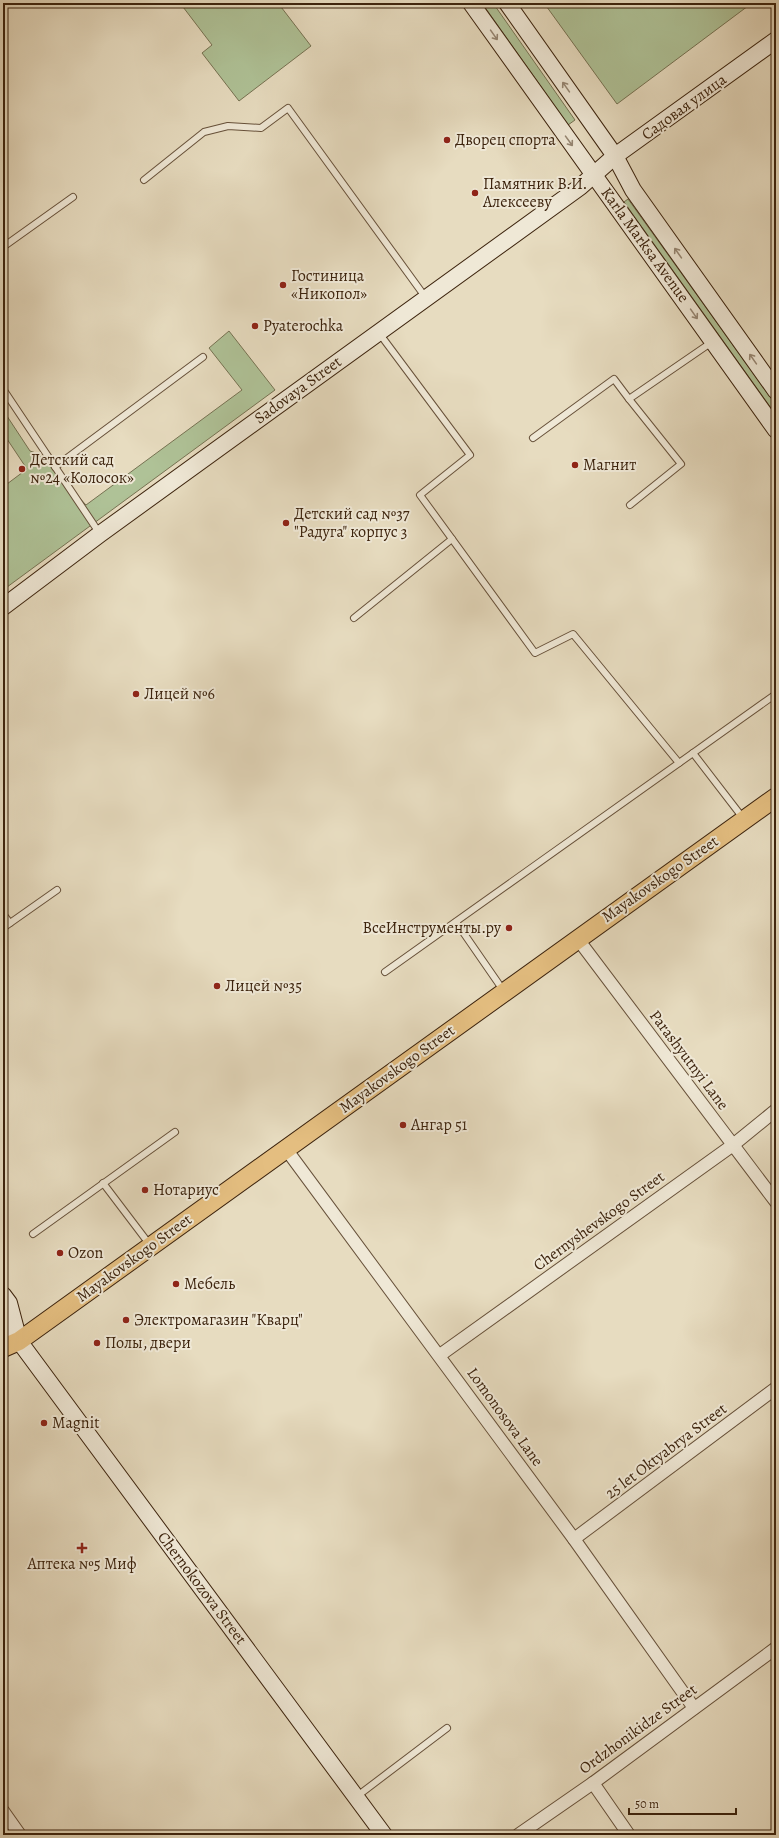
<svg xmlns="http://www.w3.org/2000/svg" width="779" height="1838" viewBox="0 0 779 1838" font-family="Alegreya,serif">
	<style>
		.green { fill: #afc297; stroke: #767252 }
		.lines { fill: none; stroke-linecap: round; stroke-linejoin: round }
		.lane-casing { stroke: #67513a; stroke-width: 8 }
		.street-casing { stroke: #67513a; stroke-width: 14 }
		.secondary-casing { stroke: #3c230d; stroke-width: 18 }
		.primary-casing { stroke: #3c230d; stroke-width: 20 }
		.lane { stroke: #efe8d6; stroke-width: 6 }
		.street { stroke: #efe8d6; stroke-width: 12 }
		.secondary { stroke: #efe8d6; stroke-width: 16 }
		.primary { stroke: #e4be80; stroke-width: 18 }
		.oneway { stroke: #968672 }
		.poi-dot { fill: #8f2418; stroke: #efe8d6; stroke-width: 1.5 }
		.labels { text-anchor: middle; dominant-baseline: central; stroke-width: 4; stroke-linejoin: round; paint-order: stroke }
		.street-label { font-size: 16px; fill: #3c230d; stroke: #efe8d6 }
		.poi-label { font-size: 16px; fill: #3c230d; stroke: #efe8d6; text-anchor: start }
	</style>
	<rect width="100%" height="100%" fill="#e7dcc0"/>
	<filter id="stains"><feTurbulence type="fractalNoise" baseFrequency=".005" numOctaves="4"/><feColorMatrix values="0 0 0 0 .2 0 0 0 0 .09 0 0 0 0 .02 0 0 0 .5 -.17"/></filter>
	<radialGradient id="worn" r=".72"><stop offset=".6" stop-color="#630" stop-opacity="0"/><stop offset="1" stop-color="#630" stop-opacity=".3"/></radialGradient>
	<g class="green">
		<path d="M180,3h98l33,43 -72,55 -37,-48 10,-8z"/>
		<path d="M482,3h11l82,117 -7,5z"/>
		<path d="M544,3h208l-135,101z"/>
		<path d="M628,199l148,206v10l-152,-213z"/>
		<path d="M229,331l46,59 -272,200v-103l24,-18 -24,-36v-23l27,41 9,3 47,51 156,-115 -33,-42z"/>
	</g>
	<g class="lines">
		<defs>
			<g id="lane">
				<path d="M144,180l60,-48 24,-6 33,2 27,-20 138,190"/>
				<path d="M3,247l70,-50"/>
				<path d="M379,333l91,122 -50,40 115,158 38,-19 106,129"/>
				<path d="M3,389l97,145"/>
				<path d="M629,399l52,65 -51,41"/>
				<path d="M533,438l81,-59 15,20 83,-57"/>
				<path d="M55,467l148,-110"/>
				<path d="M354,618l98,-79"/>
				<path d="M693,753l50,65"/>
				<path d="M3,914l7,9"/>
				<path d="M456,922l47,68"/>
				<path d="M3,928l54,-38"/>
				<path d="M385,972l391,-278"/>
				<path d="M103,1183l47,62"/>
				<path d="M33,1234l142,-102"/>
				<path d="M356,1797l91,-69"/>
			</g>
			<g id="street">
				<path d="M577,938l199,264"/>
				<path d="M286,1149l288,390 120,169"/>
				<path d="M440,1355l293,-210 43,-35"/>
				<path d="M574,1539l202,-151"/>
				<path d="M593,1783l36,52"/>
				<path d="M3,1811l17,24"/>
				<path d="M518,1835l75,-52 183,-135"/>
			</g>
			<g id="secondary">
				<path d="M471,3l305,427"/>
				<path d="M507,3l108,153 18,34 143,201"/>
				<path d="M3,607l97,-73 480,-347 35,-31 161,-116"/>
				<path d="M3,1295l6,8 10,38 365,494"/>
				<path d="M3,1332l16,9"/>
			</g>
			<path id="primary" d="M3,1348l16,-7 757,-544"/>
		</defs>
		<use href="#lane" class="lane-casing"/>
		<use href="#street" class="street-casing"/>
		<use href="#secondary" class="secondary-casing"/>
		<use href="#primary" class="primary-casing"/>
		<use href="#lane" class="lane"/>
		<use href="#street" class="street"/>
		<use href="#secondary" class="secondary"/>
		<use href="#primary" class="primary"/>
	</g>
	<defs><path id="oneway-shaft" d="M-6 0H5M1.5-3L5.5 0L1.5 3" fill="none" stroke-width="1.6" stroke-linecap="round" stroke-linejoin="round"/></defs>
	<g class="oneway">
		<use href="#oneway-shaft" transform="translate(494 35) rotate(55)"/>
		<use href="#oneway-shaft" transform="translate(566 87) rotate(-125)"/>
		<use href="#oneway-shaft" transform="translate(569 141) rotate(54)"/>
		<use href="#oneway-shaft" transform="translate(678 253) rotate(-125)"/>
		<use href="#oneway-shaft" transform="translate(694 314) rotate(55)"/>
		<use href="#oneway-shaft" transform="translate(753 359) rotate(-125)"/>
	</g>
	<g class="poi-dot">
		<circle cx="447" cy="140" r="4"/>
		<circle cx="475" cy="193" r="4"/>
		<circle cx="283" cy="285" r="4"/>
		<circle cx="255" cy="326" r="4"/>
		<circle cx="575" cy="465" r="4"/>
		<circle cx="22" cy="469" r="4"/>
		<circle cx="286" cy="523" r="4"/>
		<circle cx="136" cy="694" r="4"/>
		<circle cx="509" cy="928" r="4"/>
		<circle cx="217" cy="986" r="4"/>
		<circle cx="403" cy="1125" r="4"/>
		<circle cx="145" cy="1190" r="4"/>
		<circle cx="60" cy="1253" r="4"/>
		<circle cx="176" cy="1284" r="4"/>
		<circle cx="126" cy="1320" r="4"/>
		<circle cx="97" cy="1343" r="4"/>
		<circle cx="44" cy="1423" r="4"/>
		<path d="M80 1542h4v4h4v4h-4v4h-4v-4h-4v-4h4z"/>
	</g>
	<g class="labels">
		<g class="street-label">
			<text transform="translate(684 107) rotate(-36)">Садовая улица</text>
			<text transform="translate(645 245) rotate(54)">Karla Marksa Avenue</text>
			<text transform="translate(298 390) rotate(-36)">Sadovaya Street</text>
			<text transform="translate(660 879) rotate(-35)">Mayakovskogo Street</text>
			<text transform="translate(689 1060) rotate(53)">Parashyutnyi Lane</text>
			<text transform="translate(397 1069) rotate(-36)">Mayakovskogo Street</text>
			<text transform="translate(599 1221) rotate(-36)">Chernyshevskogo Street</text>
			<text transform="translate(134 1258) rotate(-36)">Mayakovskogo Street</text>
			<text transform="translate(505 1417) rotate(54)">Lomonosova Lane</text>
			<text transform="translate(666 1451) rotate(-37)">25 let Oktyabrya Street</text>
			<text transform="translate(202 1588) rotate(53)">Chernokozova Street</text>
			<text transform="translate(638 1729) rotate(-36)">Ordzhonikidze Street</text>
		</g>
		<g class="poi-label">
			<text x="455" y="140">Дворец спорта</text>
			<text x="483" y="184">Памятник В.И.<tspan x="483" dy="18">Алексееву</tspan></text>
			<text x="291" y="276">Гостиница<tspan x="291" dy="18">«Никопол»</tspan></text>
			<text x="263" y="326">Pyaterochka</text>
			<text x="30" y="460">Детский сад<tspan x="30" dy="18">№24 «Колосок»</tspan></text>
			<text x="583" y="465">Магнит</text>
			<text x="294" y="514">Детский сад №37<tspan x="294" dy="18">"Радуга" корпус 3</tspan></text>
			<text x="144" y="694">Лицей №6</text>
			<text x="501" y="928" text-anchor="end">ВсеИнструменты.ру</text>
			<text x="225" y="986">Лицей №35</text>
			<text x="411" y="1125">Ангар 51</text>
			<text x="153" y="1190">Нотариус</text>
			<text x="68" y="1253">Ozon</text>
			<text x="184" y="1284">Мебель</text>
			<text x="134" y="1320">Электромагазин "Кварц"</text>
			<text x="105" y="1343">Полы, двери</text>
			<text x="52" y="1423">Magnit</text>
			<text x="82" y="1564" text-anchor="middle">Аптека №5 Миф</text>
		</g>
	</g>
	<rect width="779" height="1838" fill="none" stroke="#e7dcc0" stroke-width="16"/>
	<rect x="4" y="4" width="771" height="1830" fill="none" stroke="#3c230d" stroke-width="2"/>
	<rect x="8" y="8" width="763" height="1822" fill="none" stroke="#3c230d"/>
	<path d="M629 1808v6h107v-6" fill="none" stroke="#3c230d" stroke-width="2"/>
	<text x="635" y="1808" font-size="12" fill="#3c230d" stroke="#efe8d6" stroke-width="3" paint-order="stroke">50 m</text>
	<rect width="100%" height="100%" filter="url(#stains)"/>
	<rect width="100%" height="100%" fill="url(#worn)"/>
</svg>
